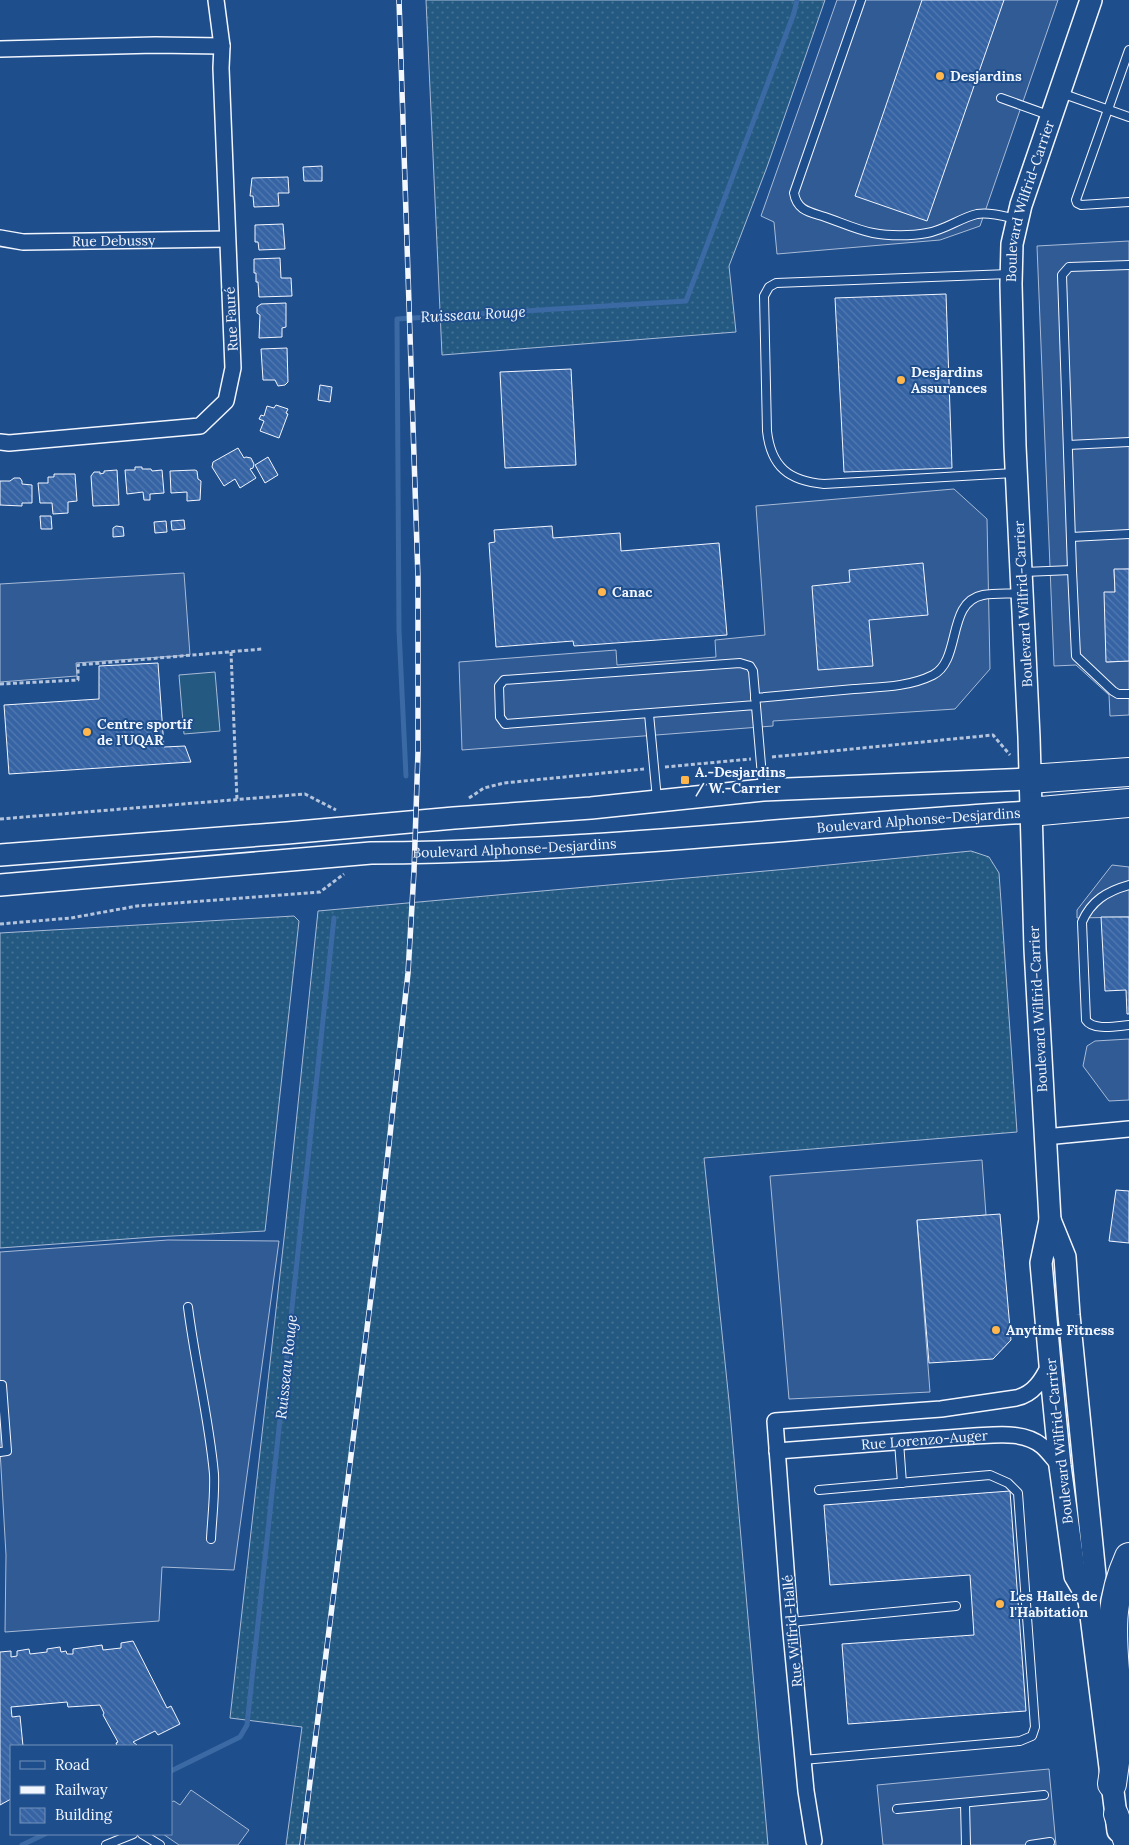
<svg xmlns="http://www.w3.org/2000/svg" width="1129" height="1845" viewBox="0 0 1129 1845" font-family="Lora,serif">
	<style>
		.grass { fill: url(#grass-dots); stroke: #a8bbd7 }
		.park { fill: #245a82; stroke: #a8bbd7 }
		.parking { fill: #305b95; stroke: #a8bbd7 }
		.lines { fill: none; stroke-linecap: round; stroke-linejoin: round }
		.stream { stroke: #3b69a3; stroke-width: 5 }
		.building { fill: url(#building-back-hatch); stroke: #f2f6ff }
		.lane-casing { stroke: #f2f6ff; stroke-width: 10 }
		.street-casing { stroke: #f2f6ff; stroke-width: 18 }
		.secondary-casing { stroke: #f2f6ff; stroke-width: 24 }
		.primary-casing { stroke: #f2f6ff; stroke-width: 26 }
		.highway-casing { stroke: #f2f6ff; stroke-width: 30 }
		.path { stroke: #b3c4dc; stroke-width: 3; stroke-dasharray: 4 2.5; stroke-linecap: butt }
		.lane { stroke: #1f4e8c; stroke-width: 8 }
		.street { stroke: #1f4e8c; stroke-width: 15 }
		.secondary { stroke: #1f4e8c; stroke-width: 21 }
		.primary { stroke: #1f4e8c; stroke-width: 24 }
		.highway { stroke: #1f4e8c; stroke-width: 28 }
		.rail-casing { stroke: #f2f6ff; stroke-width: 5.5 }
		.rail { stroke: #1f4e8c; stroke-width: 4; stroke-dasharray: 11; stroke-linecap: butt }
		.poi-dot { fill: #ffb74d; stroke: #1f4e8c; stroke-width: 2 }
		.labels { text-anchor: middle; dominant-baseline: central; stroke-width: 4; stroke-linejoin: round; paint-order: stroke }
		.poi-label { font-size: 14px; font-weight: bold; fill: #f2f6ff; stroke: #1f4e8c; text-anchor: start }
		.street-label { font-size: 14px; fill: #f2f6ff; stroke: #1f4e8c }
		.water-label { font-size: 15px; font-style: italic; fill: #f2f6ff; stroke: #1f4e8c }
	</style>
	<defs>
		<pattern id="grass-dots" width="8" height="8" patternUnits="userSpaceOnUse" patternTransform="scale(1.25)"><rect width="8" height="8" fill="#245a82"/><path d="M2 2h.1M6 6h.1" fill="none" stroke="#447295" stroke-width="1.8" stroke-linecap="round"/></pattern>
		<pattern id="building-back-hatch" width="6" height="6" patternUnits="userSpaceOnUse" patternTransform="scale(1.25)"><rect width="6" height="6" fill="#3563a3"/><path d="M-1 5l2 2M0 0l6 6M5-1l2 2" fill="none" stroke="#537ab1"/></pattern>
	</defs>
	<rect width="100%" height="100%" fill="#1f4e8c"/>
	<g class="grass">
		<path d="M426,0h399l-58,167 -38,99 7,66 -294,23z"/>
		<path d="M971,851l18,6 10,16 18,259 -313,26 25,243 39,444h-482l16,-118 -72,-9 55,-488 33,-319 470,-42z"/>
		<path d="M294,916l5,5 -34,310 -111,6 -154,11v-315z"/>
	</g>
	<path class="park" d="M215,672l5,59 -36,3 -5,-59z"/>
	<g class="parking">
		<path d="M837,0h221l-78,226 -40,14 -163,14 -3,-32 -13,-6z"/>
		<path d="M1129,241v328l-15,1 1,22 -8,70 22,-1v54l-19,1 -1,-21 -33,-30 -22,1 -17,-420z"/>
		<path d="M954,489l33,30 3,150 -35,40 -182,12v5l-311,24 -3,-88 157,-12 1,15 99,-8 -1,-17 50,-5 -9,-129z"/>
		<path d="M184,573l6,82 -114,8 1,13 -77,6v-98z"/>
		<path d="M1112,865l17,2v50l-52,1v-8z"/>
		<path d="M1129,1039v61l-20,1 -26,-35 4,-20 8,-5z"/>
		<path d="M982,1160l4,55 -69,6 13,171 -141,7 -19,-223z"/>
		<path d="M168,1240l111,1 -45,329 -72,-3 -3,54 -154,11 1,-77 -6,-105v-198z"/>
		<path d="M1049,1769l7,76h-173l-6,-60z"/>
		<path d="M191,1790l58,40 -11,15h-59l-16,-11h8v-32l3,-1 6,4z"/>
	</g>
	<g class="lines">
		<g class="stream">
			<path d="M406,776l-7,-146 -2,-311 289,-18 108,-288 3,-13"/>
			<path d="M171,1771l69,-34 7,-12 87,-807"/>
			<path d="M22,1845l23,-11"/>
		</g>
	</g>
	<g class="building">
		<path d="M922,0h82l-77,221 -72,-25z"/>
		<path d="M322,166v15h-18l-1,-14z"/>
		<path d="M288,177l1,16h-11l1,13 -25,1 -1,-11h-3l2,-18z"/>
		<path d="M283,224l2,25 -26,1 -1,-8h-3v-17z"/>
		<path d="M280,258l1,20h10l1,18 -33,1 -1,-15h-2v-9h-2v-14z"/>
		<path d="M946,294l6,174 -108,4 -9,-174z"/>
		<path d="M286,303v24l-4,1v9l-23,1 1,-23 -3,-2v-6l4,-3z"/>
		<path d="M287,348l1,34 -3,3 -7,1 -3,-6h-12l-2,-31z"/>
		<path d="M571,369l5,96 -71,3 -5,-96z"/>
		<path d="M320,385l12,2 -2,15 -12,-2z"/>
		<path d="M276,405l12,4 -2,4 2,1 -9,24 -19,-7 4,-10 -5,-2 2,-4 3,1 3,-10 7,2z"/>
		<path d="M238,448l6,10 2,-1 5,1 3,6 -1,4 -3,1 6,9 -16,10 -5,-9 -11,7 -12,-19 1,-5z"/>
		<path d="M268,457l10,18 -13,8 -10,-18z"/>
		<path d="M135,467h7v2h9l1,2 10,-1 2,23 -14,1v6h-6l-1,-8 -16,2 -2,-24h10z"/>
		<path d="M117,470l2,35 -26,1 -2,-30 3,-4h6v2l4,-1v-2z"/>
		<path d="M195,470l2,1 1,8 3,2 -1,19 -13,1v-9l-16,1 -1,-22z"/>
		<path d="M54,474h21l2,27 -9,1v11l-15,1 -1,-11h-12l-2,-20h10v-6h6z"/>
		<path d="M14,478h6l2,3v3l10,1v18h-10v3l-22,-1v-24h10z"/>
		<path d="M40,516h11l1,13h-11z"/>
		<path d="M184,520l1,9 -13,1 -1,-9z"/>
		<path d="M166,521l1,11 -12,1 -1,-11z"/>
		<path d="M116,526l7,1 1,9 -11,1v-9z"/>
		<path d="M552,526l1,12 67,-5 1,18 98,-8 8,92 -153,11 -1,-5 -77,6 -7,-104 6,-1 -1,-12z"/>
		<path d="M923,563l5,52 -59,5 4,46 -55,4 -6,-84 38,-4 -1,-12z"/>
		<path d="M1114,569h15v92l-23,1 -2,-70h11z"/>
		<path d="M158,663l6,84 21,-1 6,16 -182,12 -5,-69 95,-6v-33z"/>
		<path d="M1101,917h28v97h-2l-1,-24 -21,1z"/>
		<path d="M1116,1190l13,1v52l-20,-2z"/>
		<path d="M1000,1214l11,126 -18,19 -64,4 -12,-143z"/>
		<path d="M1010,1491l16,220 -178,13 -6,-80 132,-9 -4,-60 -140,10 -6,-80z"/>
		<path d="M133,1641l34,67 4,-2 9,18 -22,11 -3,-4 -22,11 4,3 -2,1h-18l-1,-3 2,-1 -15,-27 1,-2 -4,-8 -32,2 -1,-5 -56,5 1,10 8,-1 3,30h-12v53l-11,6v-153l11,-1v6l6,-1v-5l12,-2 1,5 17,-2v-3l13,-2 1,5 5,-1 1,3h6v-5l29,-4 1,5 18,-2v-5z"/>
	</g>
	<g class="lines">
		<defs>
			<g id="lane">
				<path d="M861,0l-67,193c3,18 16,19 31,24 15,5 32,13 48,16 16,3 38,3 54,0 18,-3 33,-15 50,-19 13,-2 26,2 39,5"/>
				<path d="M1129,50l-53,150 1,3 4,2 48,-3"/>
				<path d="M1061,93l68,24"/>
				<path d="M1001,98l50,18"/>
				<path d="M1009,274l-233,9 -7,4 -5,9 3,135c4,36 22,50 57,53l190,-11"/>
				<path d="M1068,445l61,-3"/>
				<path d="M1071,537l58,-3"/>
				<path d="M1072,570l4,86 37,35 5,3h11"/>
				<path d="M1024,572l48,-2 -10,-295 7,-8 60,-2"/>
				<path d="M755,698c33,-3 66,-6 99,-9 27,-2 55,-2 79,-14 29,-15 13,-73 50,-80 12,-2 26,-1 39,-2"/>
				<path d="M756,705l-251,19 -5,-7 -1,-31 5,-6 236,-17 10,3 3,5 10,117"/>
				<path d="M649,714l8,85"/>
				<path d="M1129,885c-22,6 -38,16 -47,37l4,98c7,11 31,6 43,5"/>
				<path d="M188,1307c7,56 21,111 26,167 1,21 -2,44 -3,65"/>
				<path d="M0,1385h2l5,66 -7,1"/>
				<path d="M899,1442l3,41"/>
				<path d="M790,1622l166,-16"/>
				<path d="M803,1760l217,-19 12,-5 3,-9 -17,-234 -10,-10 -18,-8 -171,15"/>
				<path d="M965,1803l1,42"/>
				<path d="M897,1809l147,-14"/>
				<path d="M142,1834l18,11"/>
				<path d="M106,1845l27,-11"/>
				<path d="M1030,1845l20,-3"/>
			</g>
			<g id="street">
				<path d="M0,49l155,-4 67,1"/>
				<path id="s1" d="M0,238l23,4 204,-3"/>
				<path d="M0,442l9,1 191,-17 26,-25 7,-33 -12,-300 1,-22 -6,-46"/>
				<path d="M1045,1137l84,-8"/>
				<path id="s2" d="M777,1451l197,-15c23,-1 50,-5 68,10 7,6 12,14 18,20"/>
				<path d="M814,1841l-8,-50 -16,-169 -15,-201 166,-12 75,-11c18,-4 26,-18 34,-34"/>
			</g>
			<g id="secondary">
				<path d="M0,855l287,-22 167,-15 137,-10 172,-18 266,-11"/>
				<path id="s3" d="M0,885l371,-32c220,-1 440,-28 659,-41"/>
				<path d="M1050,1220l15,37 4,58 26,260 -6,25 29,231"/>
				<path id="s4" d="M1089,1600l-14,-24 -15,-110 -10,-102 -9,-101 9,-43 -15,-271 -6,-212 -14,-291 -4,-162 1,-40 9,-39 70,-205"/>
			</g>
			<path id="primary" d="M1116,1814l11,31"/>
			<g id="highway">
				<path d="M1029,779l100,-7"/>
				<path d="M1030,812l99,-9"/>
				<path d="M1112,1784c3,-22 7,-43 6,-65 -1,-61 -16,-102 11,-162"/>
			</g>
		</defs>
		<use href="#lane" class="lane-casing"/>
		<use href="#street" class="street-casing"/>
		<use href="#secondary" class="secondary-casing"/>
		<use href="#primary" class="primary-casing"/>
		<use href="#highway" class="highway-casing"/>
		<g class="path">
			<path d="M231,652l6,148"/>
			<path d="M0,684l78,-4v-15l184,-16"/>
			<path d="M772,757l221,-22 17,20"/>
			<path d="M665,767l86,-8"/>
			<path d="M469,798l15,-10 20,-5 140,-14"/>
			<path d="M0,819l305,-25 31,16"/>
			<path d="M0,924l71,-6 66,-12 183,-14 24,-18"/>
		</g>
		<use href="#lane" class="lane"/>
		<use href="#street" class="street"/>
		<use href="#secondary" class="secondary"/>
		<use href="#primary" class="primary"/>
		<use href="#highway" class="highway"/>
		<defs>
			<path id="rail" d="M302,1845l78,-620 28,-252 6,-102 4,-119v-174l-19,-578"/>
		</defs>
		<use href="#rail" class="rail-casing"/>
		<use href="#rail" class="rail"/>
	</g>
	<g class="poi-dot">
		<circle cx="940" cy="76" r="5"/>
		<circle cx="901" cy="380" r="5"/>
		<circle cx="602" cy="592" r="5"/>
		<circle cx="87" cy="732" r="5"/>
		<rect x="680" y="775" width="10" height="10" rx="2.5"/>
		<circle cx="996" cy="1330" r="5"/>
		<circle cx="1000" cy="1604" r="5"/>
	</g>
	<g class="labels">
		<g class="poi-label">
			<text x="950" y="76">Desjardins</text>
			<text x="911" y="372">Desjardins<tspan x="911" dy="16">Assurances</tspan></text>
			<text x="612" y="592">Canac</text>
			<text x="97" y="724">Centre sportif<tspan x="97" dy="16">de l'UQAR</tspan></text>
			<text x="695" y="772">A.-Desjardins<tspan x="695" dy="16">/ W.-Carrier</tspan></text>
			<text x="1006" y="1330">Anytime Fitness</text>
			<text x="1010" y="1596">Les Halles de<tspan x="1010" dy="16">l'Habitation</tspan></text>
		</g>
		<g class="street-label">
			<text stroke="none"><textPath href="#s4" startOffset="1409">Boulevard Wilfrid-Carrier</textPath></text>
			<text stroke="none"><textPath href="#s1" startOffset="114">Rue Debussy</textPath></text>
			<text transform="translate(231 319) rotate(-93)">Rue Fauré</text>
			<text transform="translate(1023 604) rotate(-93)">Boulevard Wilfrid-Carrier</text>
			<text stroke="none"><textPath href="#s3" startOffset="921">Boulevard Alphonse-Desjardins</textPath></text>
			<text stroke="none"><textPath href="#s3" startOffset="516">Boulevard Alphonse-Desjardins</textPath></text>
			<text transform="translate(1038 1009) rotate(-93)">Boulevard Wilfrid-Carrier</text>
			<text stroke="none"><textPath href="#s2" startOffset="148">Rue Lorenzo-Auger</textPath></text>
			<text transform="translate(1059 1441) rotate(-96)">Boulevard Wilfrid-Carrier</text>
			<text transform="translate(792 1631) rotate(-95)">Rue Wilfrid-Hallé</text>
		</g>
		<g class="water-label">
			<text transform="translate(473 314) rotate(-3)">Ruisseau Rouge</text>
			<text transform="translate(286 1367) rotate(-84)">Ruisseau Rouge</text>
		</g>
	</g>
	<rect x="10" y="1745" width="162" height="90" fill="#1f4e8c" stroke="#7391ba"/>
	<rect x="20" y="1761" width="25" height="8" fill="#1f4e8c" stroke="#7391ba"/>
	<text x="55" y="1770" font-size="15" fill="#f2f6ff">Road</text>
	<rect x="20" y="1786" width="25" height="8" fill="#f2f6ff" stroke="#7391ba"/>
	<text x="55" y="1795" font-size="15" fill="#f2f6ff">Railway</text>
	<rect x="20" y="1808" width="25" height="15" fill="url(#building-back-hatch)" stroke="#7391ba"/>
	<text x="55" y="1820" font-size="15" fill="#f2f6ff">Building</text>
</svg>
